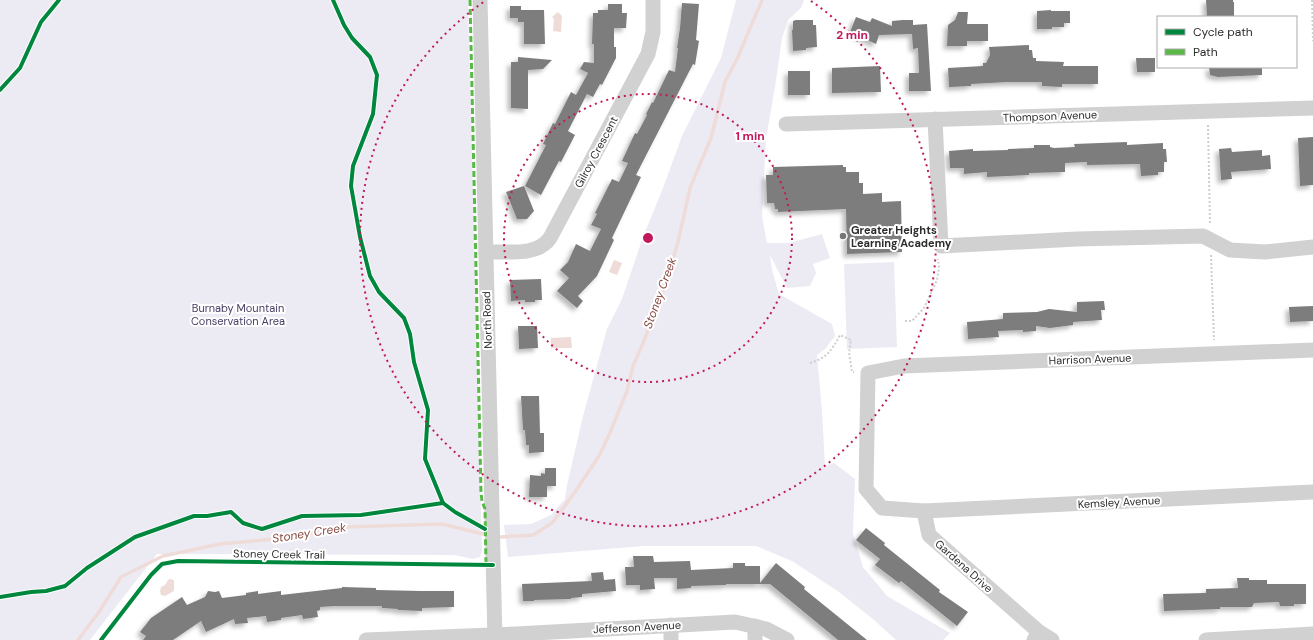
<svg xmlns="http://www.w3.org/2000/svg" width="1313" height="640" viewBox="0 0 1313 640" font-family="'DM Sans',sans-serif">
	<style>
		.green { fill: #ecebf3 }
		.water { fill: #efdbd8 }
		.lines { fill: none; stroke-linecap: round; stroke-linejoin: round }
		.stream { stroke: #efdbd8; stroke-width: 3.5 }
		.building { fill: #7d7d7d; filter: url(#shadow) }
		.path { stroke: #cecece; stroke-width: 2; stroke-dasharray: 2 2; stroke-linecap: butt }
		.minor { stroke: #d1d1d1; stroke-width: 15 }
		.quiet { stroke: #58b947; stroke-width: 3; stroke-dasharray: 6 3; stroke-linecap: butt }
		.cycleway-casing { stroke: #fff; stroke-width: 6 }
		.cycleway { stroke: #00873e; stroke-width: 4 }
		.ring { fill: none; stroke: #c2185b; stroke-width: 2; stroke-dasharray: 2 4 }
		.poi-dot { fill: #767676; stroke: #fff; stroke-width: 1.5 }
		.labels { text-anchor: middle; dominant-baseline: central; stroke-width: 4; stroke-linejoin: round; paint-order: stroke }
		.street-label { font-size: 11px; fill: #2c2c2c; stroke: #fff }
		.poi-label { font-size: 11px; font-weight: bold; fill: #2c2c2c; stroke: #fff; text-anchor: start }
		.park-label { font-size: 11px; fill: #483d64; stroke: #fff }
		.water-label { font-size: 12px; font-style: italic; fill: #884940; stroke: #fff }
		.centre { fill: #c2185b; stroke: #fff; stroke-width: 2 }
		.ring-label { font-size: 12px; text-anchor: middle; font-weight: bold; fill: #c2185b; stroke: #fff; stroke-width: 4; stroke-linejoin: round; paint-order: stroke }
	</style>
	<defs>
		<filter id="shadow"><feDropShadow dx="-3.5" dy="3.5" stdDeviation="2" flood-color="#0004"/></filter>
	</defs>
	<rect width="100%" height="100%" fill="#fff"/>
	<g class="green">
		<path d="M0,0h468l14,551 -2,6 -7,2 -19,-4 -297,-1 -67,86h-90z"/>
		<path d="M736,0h68l-3,8 -13,12 -6,18 -7,49 -9,52 -4,77 5,27h22l33,-9 8,24 -17,6 3,9 -6,13 -23,2 -17,-33 2,15 7,24 53,30 3,12 -10,13 -8,6 5,56 3,55 9,-3 21,16 -2,55 10,33 24,29 63,37 -7,7h-47l-22,-20 -35,-28 -47,-31 -36,-15h-112l-136,11 -4,-32 27,-1 20,-9 14,-16 2,-14 16,-69 24,-87 15,-30 21,-62 20,-49 19,-52 39,-78z"/>
		<path d="M894,262l3,85 -50,2 -3,-85z"/>
	</g>
	<g class="water">
		<path d="M558,12l4,4 -1,16 -8,-1 1,-12 -2,-2z"/>
		<path d="M614,260l8,3 -5,12 -8,-3z"/>
		<path d="M571,337l1,11h-21v-10z"/>
		<path d="M170,579l4,1v11l-9,5 -4,-1 -1,-4 1,-4 4,-2 3,-5z"/>
	</g>
	<g class="lines">
		<g class="stream">
			<path d="M501,537l32,-2 19,-12 23,-31 24,-36 10,-21 18,-44 6,-25 10,-23 19,-49 16,-52 12,-54 21,-50 14,-56 12,-23 25,-59"/>
			<path d="M78,640l21,-28 22,-35 42,-21 57,-12 66,-6 59,-11 97,-3 41,10"/>
		</g>
	</g>
	<g class="building">
		<path d="M1206,0h27v2h1v15h-27z"/>
		<path d="M682,3l17,1 -3,36 3,1 -4,24 -2,-1 -57,111 5,2 -29,61 2,2 -17,36 -19,20 5,5 -6,7 -20,-17 12,-13 -9,-8 8,-8 8,-18 14,7 11,-22 -10,-4 6,-11 -2,-1 17,-34 7,3 9,-19 -6,-2 13,-28 2,1 10,-19 -1,-1 6,-12 1,1 16,-33 6,2 3,-24h-1l3,-20z"/>
		<path d="M608,4h14v9h5l-1,15h-12v19h2v11l-14,27 -2,-1 -7,13 -6,-3 -19,37 7,4 -14,27 -2,-1 -18,34 -16,-9 21,-41 -3,-1 10,-21 2,1 16,-32 5,3 12,-22 -8,-4 4,-7 10,1v-19h-2l1,-31h5v-3h10z"/>
		<path d="M510,6h11v4h23l1,34h-21v-22h-6v-4h-8z"/>
		<path d="M1051,10v1h19v12h-6v4h-12v2h-15v-18z"/>
		<path d="M958,12h10l-1,12h21v17h-21v5h-20l1,-21 7,-5z"/>
		<path d="M856,17l14,5 2,-4 20,8v-5l11,-1h10v5l14,-1 4,67h-22v-18h10l-1,-25 -5,1 -1,-15 -33,1 -3,9 -26,-12z"/>
		<path d="M796,20h17v5h3l1,22 -11,1v2l-13,1 -1,-21h1v-9z"/>
		<path d="M1029,45v5h3l1,8h3v3l28,1 -1,4h35v18h-36v3l-20,-1v-4h-34l-37,2v2l-22,1 -1,-19 35,-2v-3h3l4,-8 -1,-8z"/>
		<path d="M518,57l34,3 -9,9 -15,1v39l-17,-1v-46h7z"/>
		<path d="M1136,58h19v14h-18z"/>
		<path d="M880,66l1,26 -49,1v-25z"/>
		<path d="M1209,67h53v8l-44,2 -8,-2z"/>
		<rect x="788" y="71" width="22" height="24"/>
		<path d="M1313,137v48l-13,1 -2,-48z"/>
		<path d="M1127,142v3l36,-2v6h3l1,13h-3v10h-6v3l-17,1 -1,-12 -53,1v-3l-22,1v9l-36,1v2l-42,2v-5l-23,2v-6h-14l-1,-17 24,-2v2l35,-1v-1l26,-1v-3h16v2l4,1 21,-1 -1,-3z"/>
		<path d="M1231,148l1,4 30,-2v6l8,-1 1,14 -40,3 1,7 -11,1 -2,-31z"/>
		<path d="M843,165v2h3v5h13v11h4v11l19,-1v9l19,-1 1,51 -55,2 -1,-45 -68,3v-3h-3l-1,-6h-7l-1,-28h7v-8z"/>
		<path d="M524,186l10,25 -7,8h-10l-11,-27z"/>
		<path d="M541,279l1,21h-7v2h-10v-2l-14,1 -1,-21z"/>
		<path d="M1104,301l1,9h-4l1,10 -29,2v3l-23,3 -14,-2v5l-13,1v-2l-25,1 1,6 -31,2 -1,-17 36,-3v-6l34,-1 12,-3 28,3v-10z"/>
		<path d="M1313,306v15l-23,1 -1,-15z"/>
		<path d="M518,326h19l1,22 -19,1z"/>
		<path d="M521,396h18l1,37h4v19l-15,1v-8h-3l-1,-15h-2z"/>
		<path d="M545,468h11v18h-9v11h-18l1,-22 11,1v-3l4,1z"/>
		<path d="M866,528l19,15 -1,2 56,45 -1,2 29,20 -11,14 -56,-45 -2,2 -24,-18 5,-6 -24,-19z"/>
		<path d="M633,556h20l1,6 36,-1 1,9 42,-2v-5h12v3h15v17l16,-20 29,24 -1,2 63,51h-29l-68,-56h-44v1l-35,1v2l-14,1v-11h-23l1,11 -15,1v-5h-14l-1,-18h9z"/>
		<path d="M603,572l1,8 11,-1 1,12 -34,3v3l-11,1v1l-37,1v1h-11l-1,-17 70,-3 -1,-8z"/>
		<path d="M1237,578h12v2h18v4h39v20h-12v2h-14l-1,-4 -25,1 -2,4h-32v2l-56,2 -1,-17 43,-1v-4l32,-1z"/>
		<path d="M342,587l34,1v2l45,1h33v16l-32,1v3l-24,-1v-1l-16,-1v-2h-47l-15,1v3l-3,1 1,6 -15,2 -1,-4 -21,3v2l-14,2 -1,-6 -19,2 1,5 -13,1 -1,-5 -28,13 -5,-11 -28,19h-30l3,-4 -6,-4 11,-14 31,-21 5,8 18,-8 3,-6 7,1 4,-1 3,7 24,-3v-2l12,-2v3l23,-3v4l61,-7z"/>
	</g>
	<g class="lines">
		<g class="path">
			<path d="M1312,0l1,41"/>
			<path d="M1208,125l2,99"/>
			<path d="M1211,255l3,85"/>
			<path d="M905,321h7l12,-13 13,-28 2,-13 -1,-8"/>
			<path d="M810,363c17,-5 22,-13 30,-28l11,5 -2,13 3,19h2"/>
		</g>
		<g class="minor">
			<path d="M480,0l15,640"/>
			<path d="M935,119l6,127 136,-7 126,-3 27,14 35,2 48,-5"/>
			<path d="M786,124l527,-16"/>
			<path d="M486,252c21,-1 51,5 64,-14l98,-184 5,-22v-32"/>
			<path d="M924,511l389,-19"/>
			<path d="M671,625v15"/>
			<path d="M755,626v14"/>
			<path d="M1039,632l13,8"/>
			<path d="M366,640l150,-6 219,-12 31,7 21,11"/>
			<path d="M1034,640l5,-8 -110,-97 -5,-24 -42,-3 -16,-19 2,-116 36,-7 409,-16"/>
			<path d="M1206,640l107,-6"/>
		</g>
		<path class="quiet" d="M470,0l11,492 1,9 3,8 1,56"/>
		<defs>
			<g id="cycleway">
				<path d="M333,0l11,25 8,13 18,19 7,18 -4,39 -20,52 -2,20 9,51 10,39 9,16 25,26 6,16 4,28 14,48 -3,49 18,44 12,9 30,17"/>
				<path d="M0,90l20,-22 21,-46 18,-22"/>
				<path d="M0,597l31,-5 15,-1 19,-5 22,-18 48,-31 59,-21h13l24,-4 12,11 19,6 40,-13 59,-1 82,-12"/>
				<path d="M101,640l50,-65 11,-11 16,-3 315,4"/>
			</g>
		</defs>
		<use href="#cycleway" class="cycleway-casing"/>
		<use href="#cycleway" class="cycleway"/>
	</g>
	<g class="ring">
		<circle cx="648" cy="238" r="144"/>
		<path d="M811 1A288 288 0 1 1 485 1"/>
	</g>
	<circle class="poi-dot" cx="843" cy="236" r="4"/>
	<g class="labels">
		<g class="street-label">
			<text transform="translate(1050 116) rotate(-2)">Thompson Avenue</text>
			<text transform="translate(596 152) rotate(-62)">Gilroy Crescent</text>
			<text transform="translate(487 320) rotate(-92)">North Road</text>
			<text transform="translate(1090 359) rotate(-2)">Harrison Avenue</text>
			<text transform="translate(1119 502) rotate(-3)">Kemsley Avenue</text>
			<text transform="translate(279 554) rotate(1)">Stoney Creek Trail</text>
			<text transform="translate(964 566) rotate(42)">Gardena Drive</text>
			<text transform="translate(637 627) rotate(-3)">Jefferson Avenue</text>
		</g>
		<g class="poi-label">
			<text x="851" y="230">Greater Heights<tspan x="851" dy="13">Learning Academy</tspan></text>
		</g>
		<g class="park-label">
			<text x="238" y="308">Burnaby Mountain<tspan x="238" dy="13">Conservation Area</tspan></text>
		</g>
		<g class="water-label">
			<text transform="translate(660 293) rotate(-70)">Stoney Creek</text>
			<text transform="translate(309 533) rotate(-9)">Stoney Creek</text>
		</g>
	</g>
	<circle cx="648" cy="238" r="6" class="centre"/>
	<g class="ring-label">
		<text x="852" y="39">2 min</text>
		<text x="750" y="140">1 min</text>
	</g>
	<rect x="1157" y="16" width="140" height="52" fill="#ffffff" stroke="#ababab"/>
	<rect x="1165" y="29" width="20" height="6" fill="#00873e" stroke="#ababab"/>
	<text x="1193" y="36" font-size="12" fill="#2c2c2c">Cycle path</text>
	<rect x="1165" y="49" width="20" height="6" fill="#58b947" stroke="#ababab"/>
	<text x="1193" y="56" font-size="12" fill="#2c2c2c">Path</text>
</svg>
